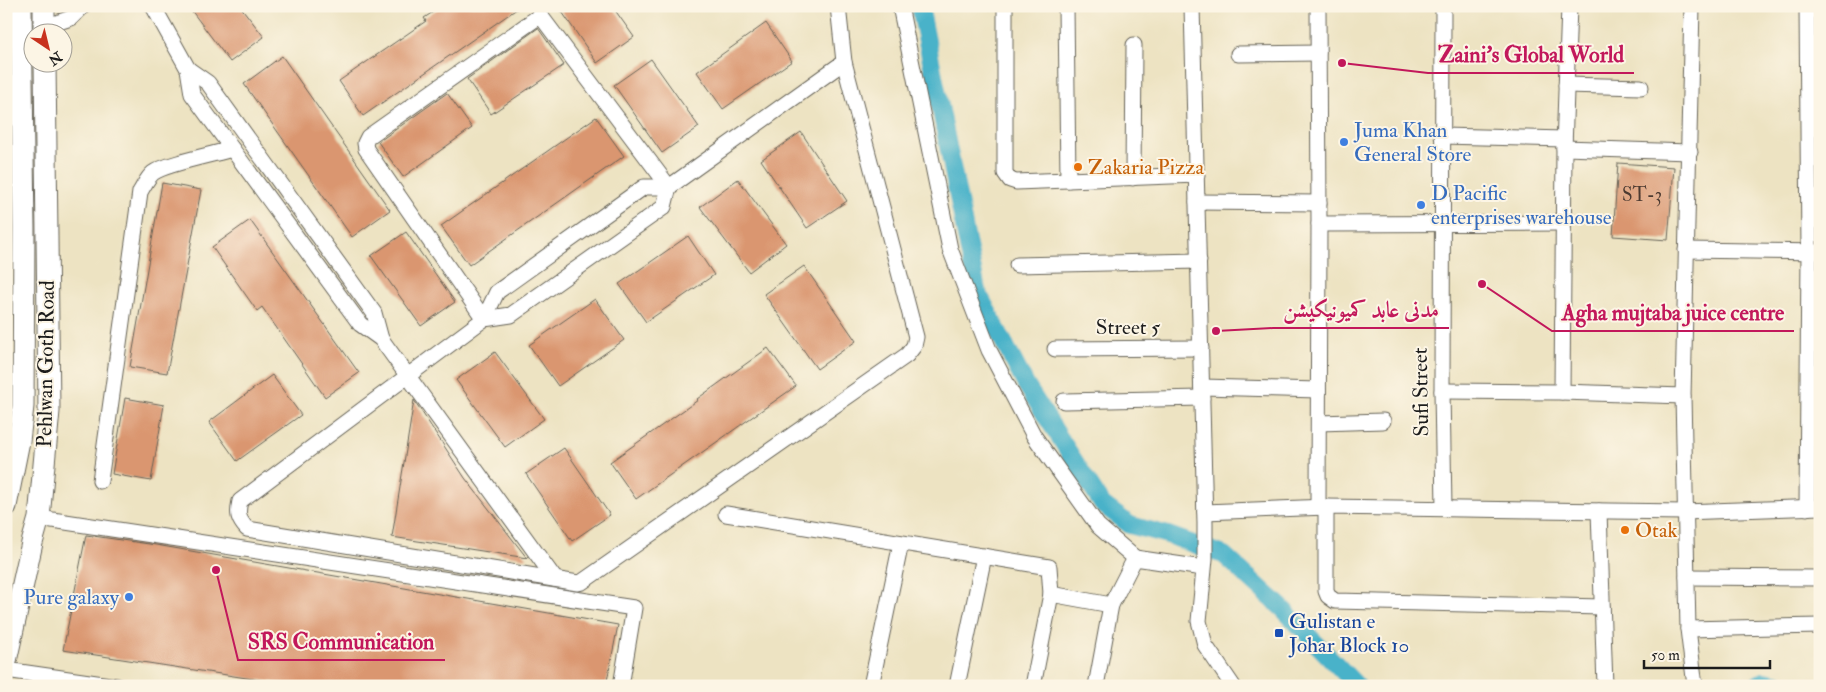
<svg xmlns="http://www.w3.org/2000/svg" width="1826" height="692" viewBox="0 0 1826 692" font-family="'IM FELL Double Pica',Amiri,serif">
	<style>
		.lines { fill: none; stroke-linecap: round; stroke-linejoin: round }
		.canal { stroke: #4ab2c9; stroke-width: 18 }
		.building { fill: #da966f }
		.minor-casing { stroke: #656256; stroke-width: 17 }
		.secondary-casing { stroke: #656256; stroke-width: 23 }
		.minor { stroke: #fff; stroke-width: 15 }
		.secondary { stroke: #fff; stroke-width: 21 }
		.shop-dot { fill: #3f7fe0; stroke: #fcf5e5; stroke-width: 2 }
		.food-dot { fill: #e8710a; stroke: #fcf5e5; stroke-width: 2 }
		.transit-dot { fill: #1a4fb4; stroke: #fcf5e5; stroke-width: 2 }
		.labels { text-anchor: middle; dominant-baseline: central; stroke-width: 4; stroke-linejoin: round; paint-order: stroke }
		.number-label { font-size: 19px; fill: #4c3a31 }
		.shop-label { font-size: 21px; fill: #366cbe; stroke: #fcf5e5; text-anchor: start }
		.food-label { font-size: 21px; fill: #c56008; stroke: #fcf5e5; text-anchor: start }
		.street-label { font-size: 21px; fill: #1c1c1c; stroke: #fcf5e5 }
		.transit-label { font-size: 21px; fill: #164399; stroke: #fcf5e5; text-anchor: start }
		.leader { fill: none; stroke: #c2185b; stroke-width: 2 }
		.callout-dot { fill: #c2185b; stroke: #fcf5e5; stroke-width: 2 }
		.callout-label { font-size: 22px; text-anchor: middle; font-weight: bold; fill: #c2185b; stroke: #fcf5e5; stroke-width: 4; stroke-linejoin: round; paint-order: stroke }
	</style>
	<rect width="100%" height="100%" fill="#fcf5e5"/>
	<filter id="ink" filterUnits="userSpaceOnUse"><feTurbulence type="fractalNoise" baseFrequency=".02" numOctaves="2"/><feDisplacementMap in="SourceGraphic" scale="10" xChannelSelector="R" yChannelSelector="G"/><feConvolveMatrix kernelMatrix="1 2 1 2 8 2 1 2 1" color-interpolation-filters="sRGB"/></filter>
	<filter id="wash" filterUnits="userSpaceOnUse"><feTurbulence type="fractalNoise" baseFrequency=".0096" numOctaves="4" result="noise"/><feDisplacementMap in="SourceGraphic" scale="20" xChannelSelector="R" yChannelSelector="G"/><feGaussianBlur stdDeviation="1.12" result="paint"/><feColorMatrix in="noise" values="0 0 0 0 0 0 0 0 0 0 0 0 0 0 0 0 0 1.4 0 .05"/><feComposite in="paint" operator="in"/></filter>
	<g filter="url(#wash)">
		<rect width="100%" height="100%" fill="#ede3c2"/>
		<g class="lines">
			<g class="canal">
				<path d="M920,6l57,285 49,94 76,119 28,21 38,10 56,20 58,53 75,78"/>
				<path d="M1755,686l9,-5 26,5"/>
			</g>
		</g>
		<g id="blocks">
			<g class="building">
				<path d="M188,6h52l24,31 -34,25z"/>
				<path d="M442,6h79l-158,110 -24,-35 87,-60 -2,-3z"/>
				<path d="M558,6h54l22,31 -37,26z"/>
				<path d="M766,23l26,38 -69,48 -26,-37z"/>
				<path d="M538,28l26,37 -73,49 -24,-35z"/>
				<path d="M282,56l108,154 -38,27 -108,-153z"/>
				<path d="M651,59l48,68 -37,26 -48,-68z"/>
				<path d="M447,93l25,35 -69,49 -25,-35z"/>
				<path d="M596,117l28,39 -155,109 -28,-39z"/>
				<path d="M801,132l46,69 -40,27 -46,-68z"/>
				<path d="M1618,163l56,4 -6,73 -55,-4z"/>
				<path d="M738,179l48,65 -37,28 -49,-65z"/>
				<path d="M162,183l39,7 -34,183 -37,-6z"/>
				<path d="M250,220l109,153 -34,24 -63,-90 -5,4 -45,-64z"/>
				<path d="M406,232l49,70 -34,24 -50,-70z"/>
				<path d="M688,236l26,39 -68,47 -27,-38z"/>
				<path d="M804,266l52,75 -39,28 -53,-75z"/>
				<path d="M595,299l29,41 -66,46 -29,-41z"/>
				<path d="M768,348l28,38 -160,113 -26,-37 88,-62 -1,-1z"/>
				<path d="M495,352l49,67 -39,28 -49,-67z"/>
				<path d="M272,375l29,40 -64,46 -28,-39z"/>
				<path d="M125,398l39,7 -13,76 -39,-7z"/>
				<path d="M414,400l51,78 62,80 -135,-21z"/>
				<path d="M564,448l46,67 -38,26 -46,-67z"/>
				<path d="M86,535l70,10 462,80 -12,61h-307l-236,-36z"/>
			</g>
		</g>
	</g>
	<g filter="url(#ink)">
		<use href="#blocks" fill-opacity="0" stroke="#656256" stroke-width="1"/>
		<g class="lines">
			<defs>
				<g id="minor">
					<path d="M153,6l35,63 4,25 168,230 21,15 174,240"/>
					<path d="M900,6l50,243 39,101 45,86 64,90 37,32"/>
					<path d="M1005,6v167l5,7 6,2 181,-7"/>
					<path d="M1066,6l2,174"/>
					<path d="M1192,6l13,517v36l-6,62 6,24 28,41"/>
					<path d="M1318,6l1,218 -1,283"/>
					<path d="M1443,6l-1,385 2,117"/>
					<path d="M1692,6l-9,390 5,233 7,57"/>
					<path d="M1807,6l2,246 -2,256"/>
					<path d="M44,27l27,-9 12,-12"/>
					<path d="M1238,54l80,-1"/>
					<path d="M188,69l20,14 166,230 7,26"/>
					<path d="M1566,85l75,2"/>
					<path d="M1442,136l122,3"/>
					<path d="M1564,148l126,4"/>
					<path d="M1133,178l1,-133"/>
					<path d="M669,187l-5,20 -153,108 -27,4 -244,182c-3,13 -2,18 7,28l331,54 4,-1 325,-227 7,-9 2,-9 -72,-275 -6,-56"/>
					<path d="M1197,202l122,1"/>
					<path d="M1319,224l244,-1"/>
					<path d="M1686,250l134,2"/>
					<path d="M1017,265l182,-4"/>
					<path d="M484,319l-118,-170 -1,-6 3,-6 170,-120 5,2 126,168"/>
					<path d="M484,319l13,-27 147,-105h25l175,-125"/>
					<path d="M1055,349l146,-1"/>
					<path d="M1202,387l116,3"/>
					<path d="M1442,391l120,1 121,4"/>
					<path d="M1562,392l2,-244 5,-142"/>
					<path d="M1064,401l138,-3"/>
					<path d="M1319,423l64,-2"/>
					<path d="M100,481l40,-289c4,-6 7,-14 13,-19 12,-9 62,-19 79,-24"/>
					<path d="M1326,507v84l2,5 7,5 267,6"/>
					<path d="M1599,511l6,175"/>
					<path d="M1205,512l121,-5 358,5 136,-5"/>
					<path d="M726,514l323,53 2,27 60,11 24,-47 68,10"/>
					<path d="M39,518l595,90 -13,78"/>
					<path d="M1687,577l133,1"/>
					<path d="M1688,629l132,-3"/>
					<path d="M6,670l111,16"/>
					<path d="M871,686l30,-143"/>
					<path d="M957,686l27,-130"/>
					<path d="M1033,686l18,-92"/>
					<path d="M1096,686l15,-81"/>
				</g>
				<g id="secondary">
					<path d="M44,6v26"/>
					<path d="M6,506l13,-65 4,-35 1,-178 -3,-222"/>
					<path d="M6,661l26,-118 7,-25 10,-107 -4,-349"/>
				</g>
			</defs>
			<use href="#minor" class="minor-casing"/>
			<use href="#secondary" class="secondary-casing"/>
			<use href="#minor" class="minor"/>
			<use href="#secondary" class="secondary"/>
		</g>
	</g>
	<g class="shop-dot">
		<circle cx="1344" cy="142" r="5"/>
		<circle cx="1421" cy="205" r="5"/>
		<circle cx="129" cy="597" r="5"/>
	</g>
	<g class="food-dot">
		<circle cx="1078" cy="167" r="5"/>
		<circle cx="1625" cy="530" r="5"/>
	</g>
	<rect class="transit-dot" x="1274" y="628" width="10" height="10" rx="2.5"/>
	<g class="labels">
		<g class="number-label">
			<text x="1642" y="195">ST-3</text>
		</g>
		<g class="shop-label">
			<text x="1354" y="130">Juma Khan<tspan x="1354" dy="24">General Store</tspan></text>
			<text x="1431" y="193">D Pacific<tspan x="1431" dy="24">enterprises warehouse</tspan></text>
			<text x="119" y="597" text-anchor="end">Pure galaxy</text>
		</g>
		<g class="food-label">
			<text x="1088" y="167">Zakaria Pizza</text>
			<text x="1635" y="530">Otak</text>
		</g>
		<g class="street-label">
			<text x="1128" y="327">Street 5</text>
			<text transform="translate(46 364) rotate(-89)">Pehlwan Goth Road</text>
			<text transform="translate(1421 392) rotate(-91)">Sufi Street</text>
		</g>
		<g class="transit-label">
			<text x="1289" y="621">Gulistan e<tspan x="1289" dy="24">Johar Block 10</tspan></text>
		</g>
	</g>
	<path class="leader" d="M1342 63L1428 73H1634M1216 331L1273 328H1449M1482 284L1552 331H1794M216 570L238 660H445"/>
	<g class="callout-dot">
		<circle cx="1342" cy="63" r="5"/>
		<circle cx="1216" cy="331" r="5"/>
		<circle cx="1482" cy="284" r="5"/>
		<circle cx="216" cy="570" r="5"/>
	</g>
	<g class="callout-label">
		<text x="1531" y="62">Zaini's Global World</text>
		<text x="1361" y="317">مدنی عابد کمیونیکیشن</text>
		<text x="1673" y="320">Agha mujtaba juice centre</text>
		<text x="341" y="649">SRS Communication</text>
	</g>
	<rect width="1826" height="692" fill="none" stroke="#fcf5e5" stroke-width="25"/>
	<g transform="translate(48 48) rotate(145)"><circle r="24" fill="#fcf5e5" stroke="#a29e95"/>
	<path d="M0-4L9 19L0 12L-9 19Z" fill="#c8321e"/>
	<text y="-8" font-size="14" font-weight="bold" text-anchor="middle" fill="#1c1c1c">N</text>
	</g>
	<path d="M1644 660v8h126v-8" fill="none" stroke="#1c1c1c" stroke-width="2.5"/>
	<text x="1651" y="660" font-size="15" fill="#1c1c1c" stroke="#fcf5e5" stroke-width="4" paint-order="stroke">50 m</text>
</svg>
